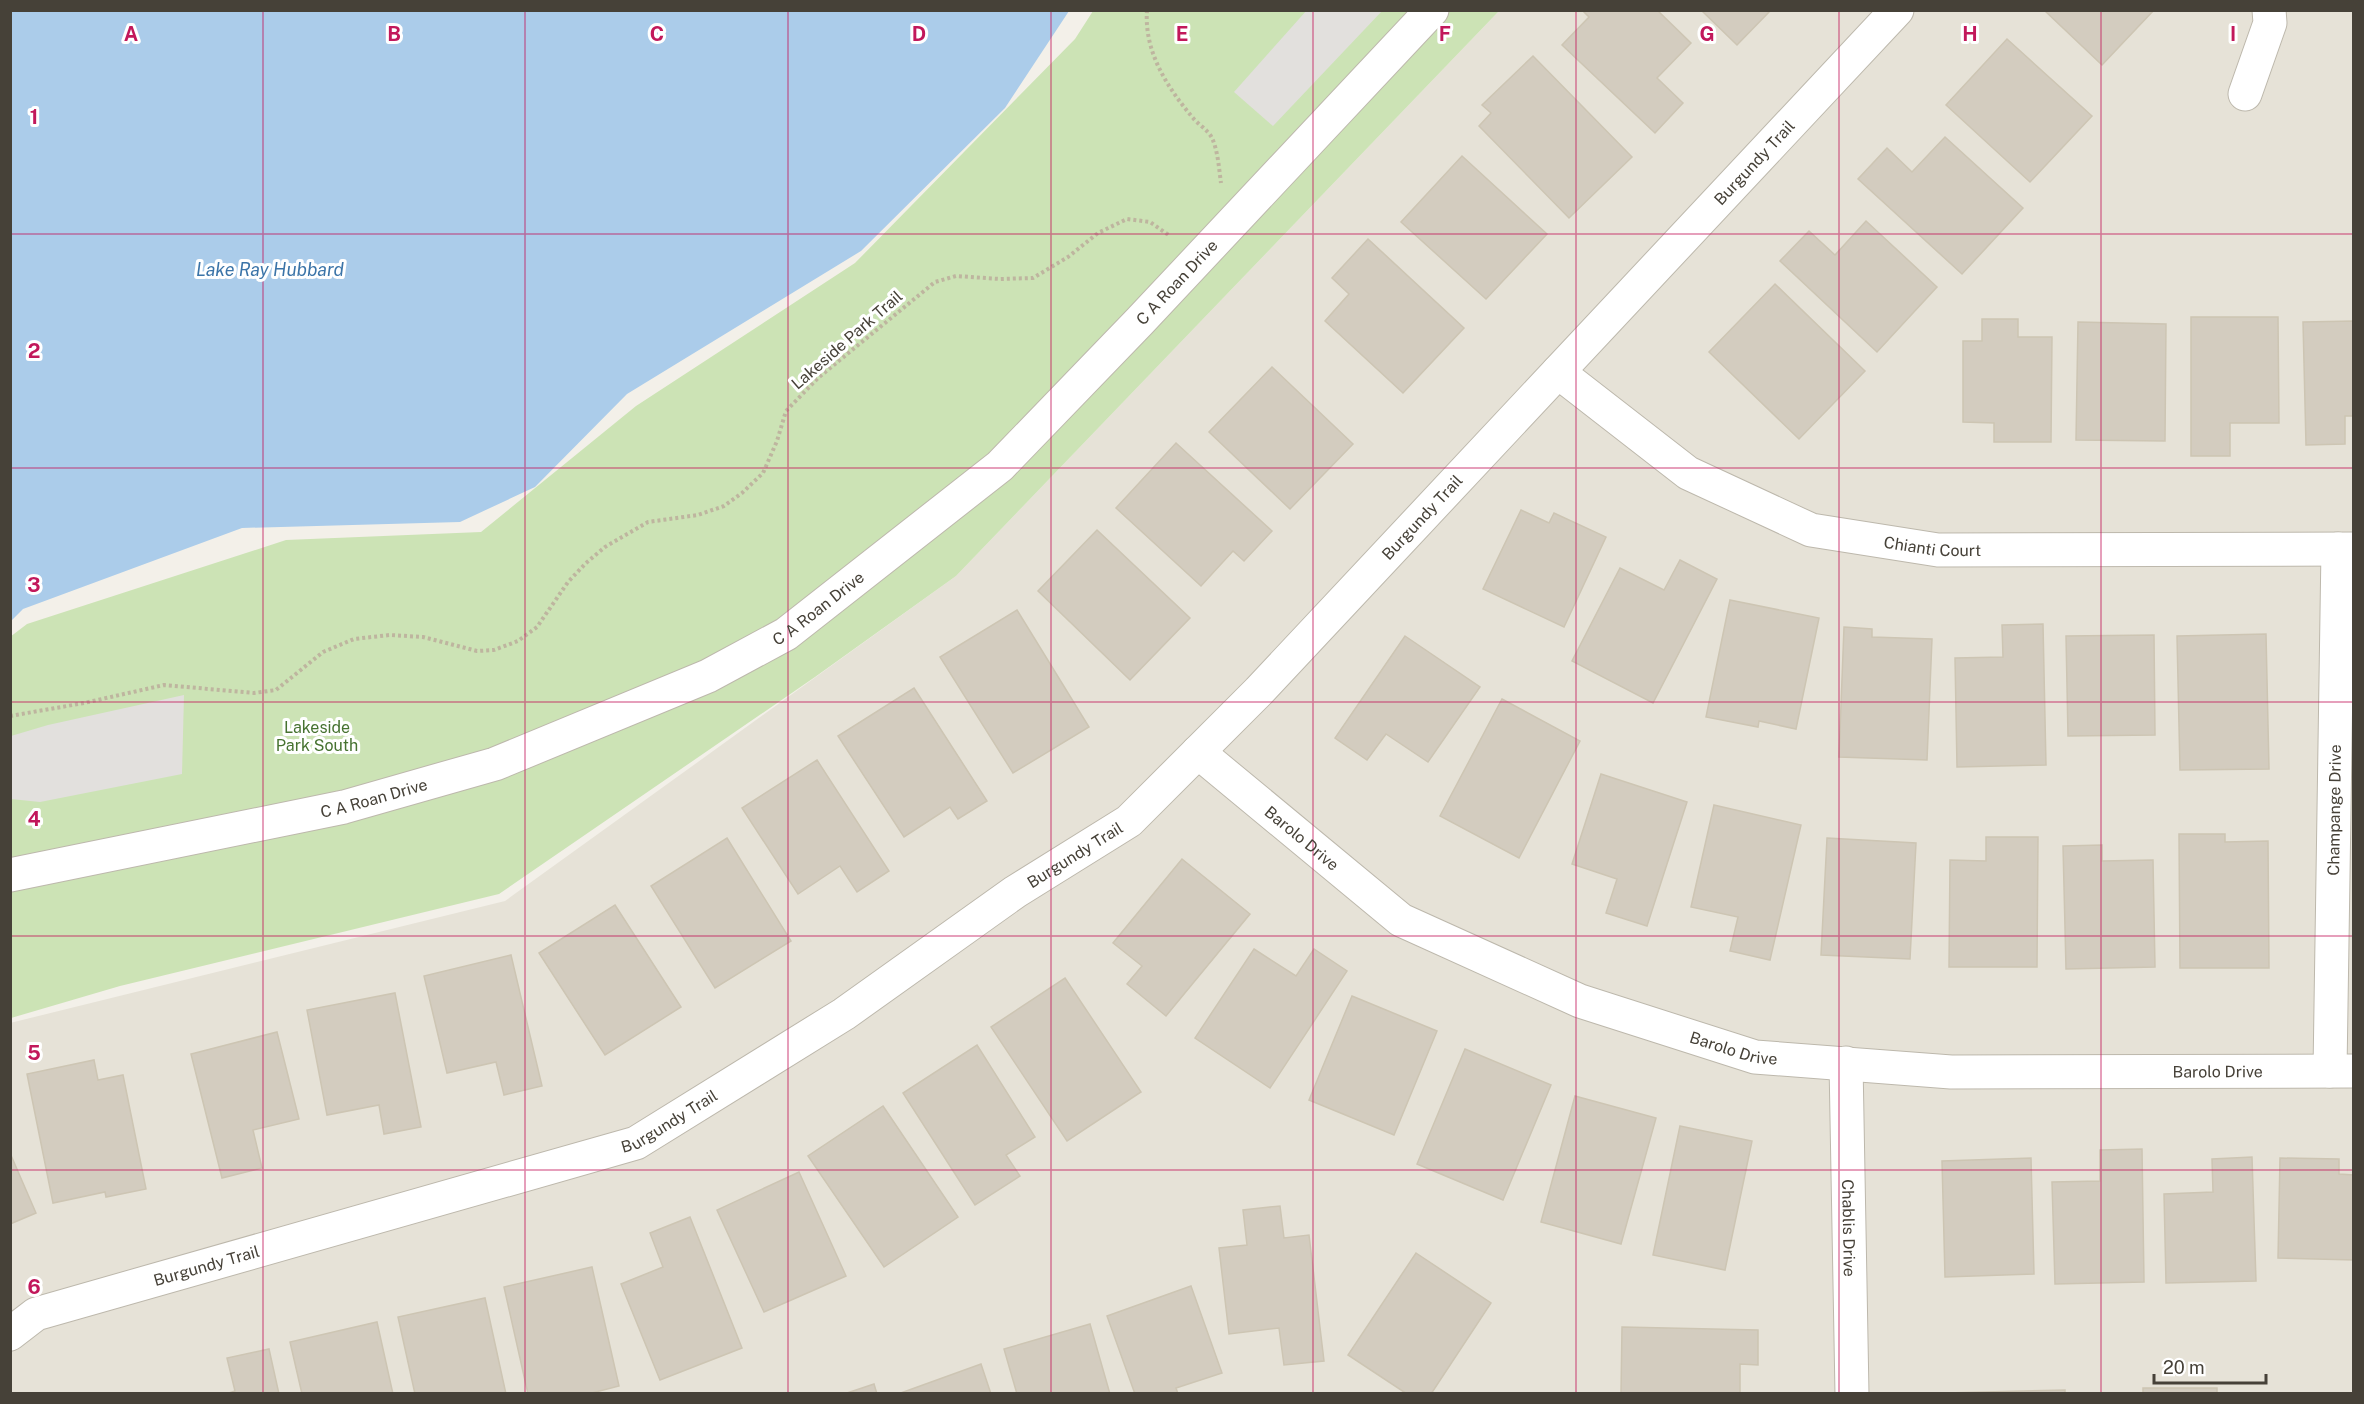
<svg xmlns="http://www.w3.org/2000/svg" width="2364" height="1404" viewBox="0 0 2364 1404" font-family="'Public Sans',sans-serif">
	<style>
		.residential { fill: #e6e2d7 }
		.green { fill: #cce3b5 }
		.parking { fill: #e2e0dd }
		.water { fill: #abccea }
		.building { fill: #d3ccbf; stroke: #cdc5b3; stroke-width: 1.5 }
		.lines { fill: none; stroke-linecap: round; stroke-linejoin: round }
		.street-casing { stroke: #bdb8ac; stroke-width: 35 }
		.path { stroke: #beb59f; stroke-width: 4; stroke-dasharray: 3 3; stroke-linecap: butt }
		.street { stroke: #fff; stroke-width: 33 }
		.grid { fill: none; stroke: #c2185b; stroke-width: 1.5; stroke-opacity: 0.55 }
		.labels { text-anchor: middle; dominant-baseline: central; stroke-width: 6; stroke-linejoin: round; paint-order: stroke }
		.street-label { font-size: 16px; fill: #464138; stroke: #fff }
		.park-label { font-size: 16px; fill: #467230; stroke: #fff }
		.water-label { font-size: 18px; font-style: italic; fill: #3b74a8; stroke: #fff }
		.grid-label { font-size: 20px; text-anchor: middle; font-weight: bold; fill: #c2185b; stroke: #fff; stroke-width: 6; stroke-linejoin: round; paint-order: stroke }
	</style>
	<rect width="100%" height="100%" fill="#f3f0e9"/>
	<path class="residential" d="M1499,11h854v1382h-2342l-1,-370 495,-122 451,-325z"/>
	<path class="green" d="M1093,11h406l-543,565 -141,101 -316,217 -379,92 -109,32 -1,-381 17,-13 259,-84 195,-8 155,-126 219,-143 220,-224z"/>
	<g class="parking">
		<path d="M1307,10l75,1 -109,115 -39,-34z"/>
		<path d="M184,695l-2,79 -142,28 -29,-3v-63l37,-11z"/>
	</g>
	<path class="water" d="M11,10h1058v1l-64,97 -144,143 -234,143 -92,93 -75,35 -218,6 -219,81 -12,12z"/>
	<g class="building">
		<path d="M1585,10h72l34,33 -34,35 26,25 -28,30 -93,-88 27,-28 -5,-5z"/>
		<path d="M1701,10h70l-34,35z"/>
		<path d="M2044,10h110l-52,55z"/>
		<path d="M2007,39l85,77 -62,66 -84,-77z"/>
		<path d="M1533,56l99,101 -63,61 -90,-92 12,-13 -9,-8z"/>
		<path d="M1945,137l78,71 -61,66 -104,-95 29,-31 25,24z"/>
		<path d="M1462,156l85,78 -61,65 -85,-77z"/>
		<path d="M1866,221l71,66 -60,65 -97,-91 29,-30 26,24z"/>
		<path d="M1368,239l96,89 -61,65 -78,-72 24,-27 -17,-16z"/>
		<path d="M1775,284l90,87 -66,68 -90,-87z"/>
		<path d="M2191,317h87l1,106h-49v33h-39z"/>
		<path d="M1982,319h36v18h34l-1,105h-57v-19l-31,-1v-81h19z"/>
		<path d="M2354,321v95h-9v28l-39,1 -3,-123z"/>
		<path d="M2078,322l88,2 -1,117 -89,-1z"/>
		<path d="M1272,367l81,77 -63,65 -81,-77z"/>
		<path d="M1176,443l96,88 -28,30 -11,-10 -32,35 -85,-78z"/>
		<path d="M1521,510l28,13 5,-10 52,24 -42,90 -81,-38z"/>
		<path d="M1097,530l93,88 -60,62 -92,-89z"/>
		<path d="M1680,560l37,19 -64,124 -81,-42 48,-93 44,22z"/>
		<path d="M1730,600l89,18 -23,111 -37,-8 -1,6 -52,-10z"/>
		<path d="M1017,610l72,117 -76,46 -73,-116z"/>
		<path d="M2043,624l3,141 -89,2 -2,-109 48,-1 -1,-32z"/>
		<path d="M1844,627l28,2v8l60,2 -5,121 -88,-3z"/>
		<path d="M2266,634l3,135 -89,1 -3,-134z"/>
		<path d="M2154,635l1,100 -87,1 -2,-100z"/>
		<path d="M1405,636l75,51 -52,75 -42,-28 -19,26 -32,-22z"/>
		<path d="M914,688l73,113 -29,18 -8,-12 -46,30 -66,-101z"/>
		<path d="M1502,699l78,42 -61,117 -79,-42z"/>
		<path d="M817,760l72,111 -32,21 -17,-26 -42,28 -56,-86z"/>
		<path d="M1601,774l86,28 -40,124 -41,-13 11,-34 -45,-15z"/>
		<path d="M1714,805l87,20 -31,135 -40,-9 8,-34 -47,-10z"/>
		<path d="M2179,834h46v8l43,-1 1,127h-89z"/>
		<path d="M1986,837h52l-1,130h-88l1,-107 36,1z"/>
		<path d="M727,838l64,103 -76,47 -64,-102z"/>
		<path d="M1827,838l89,5 -6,116 -89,-4z"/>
		<path d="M2102,845v16l51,-1 2,107 -89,2 -3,-123z"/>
		<path d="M1182,859l68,55 -84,102 -39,-32 15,-18 -29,-23z"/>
		<path d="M615,905l66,102 -76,48 -66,-102z"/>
		<path d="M1254,949l42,27 18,-27 33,22 -77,117 -75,-50z"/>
		<path d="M511,955l31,131 -38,9 -8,-33 -49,11 -23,-97z"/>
		<path d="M1065,978l76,114 -74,49 -76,-114z"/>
		<path d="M395,993l26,134 -37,7 -5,-29 -52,10 -20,-105z"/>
		<path d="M1352,996l85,35 -43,104 -85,-35z"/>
		<path d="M277,1032l22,87 -46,11 9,38 -40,10 -31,-124z"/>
		<path d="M977,1045l58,92 -29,18 14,21 -45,29 -72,-112z"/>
		<path d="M1465,1049l86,36 -48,115 -86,-36z"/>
		<path d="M94,1060l4,20 25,-5 23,114 -40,8 -1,-5 -52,11 -26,-129z"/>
		<path d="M1575,1096l81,22 -35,126 -80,-22z"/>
		<path d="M883,1106l75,111 -74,50 -76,-111z"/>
		<path d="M1680,1126l72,15 -27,129 -72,-15z"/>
		<path d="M2142,1149l2,133 -89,2 -3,-102 48,-1v-31z"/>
		<path d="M10,1153l26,60 -26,11z"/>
		<path d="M2252,1157l4,124 -90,2 -2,-89 49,-2 -1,-33z"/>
		<path d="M2031,1158l3,116 -89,3 -3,-116z"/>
		<path d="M2280,1158l59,1v15l15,1v85l-76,-2z"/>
		<path d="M799,1172l47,104 -82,36 -47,-102z"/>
		<path d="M1280,1206l4,32 25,-3 15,126 -40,4 -5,-37 -50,6 -10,-86 28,-3 -4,-35z"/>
		<path d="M690,1217l52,131 -82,32 -39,-96 42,-17 -13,-34z"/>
		<path d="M1416,1253l75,50 -60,91h-24l-59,-39z"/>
		<path d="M592,1267l27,119 -31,8h-60l-24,-107z"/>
		<path d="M1191,1286l31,87 -46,15 2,6h-43l-28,-78z"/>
		<path d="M485,1298l21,96h-91l-17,-77z"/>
		<path d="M377,1322l16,72h-91l-12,-52z"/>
		<path d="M1090,1324l20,70h-93l-13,-45z"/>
		<path d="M1622,1327l136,3v35l-18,-1v30h-119z"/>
		<path d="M269,1349l10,45h-53l9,-3 -8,-33z"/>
		<path d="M981,1364l10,30h-93z"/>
		<path d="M874,1384l3,10h-33z"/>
		<rect x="2143" y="1388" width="74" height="6"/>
		<path d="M2065,1390v4h-119v-1z"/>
	</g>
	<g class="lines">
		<defs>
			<g id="street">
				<path d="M2245,94l25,-71 -1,-13"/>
				<path id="s1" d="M1558,372l130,101 123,57 127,20 416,-1"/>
				<path id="s2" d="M1198,752l203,168 179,81 175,56 196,15 403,-1"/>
				<path id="s3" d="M10,875l334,-68 151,-43 213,-88 78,-42 214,-168 140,-145 292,-311"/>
				<path id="s4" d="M1846,1063l6,331"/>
				<path id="s5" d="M2330,1071l8,-522"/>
				<path id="s6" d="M10,1334l26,-20 600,-171 208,-129 171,-122 114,-71 130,-130 638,-681"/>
			</g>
		</defs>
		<use href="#street" class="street-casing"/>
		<g class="path">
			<path d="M1147,10c-3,42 20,77 46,108 5,6 15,12 19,20 6,13 7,31 9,45"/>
			<path d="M10,716l74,-13 80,-18 90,8 22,-3 47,-38 31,-13 36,-4 33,2 54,14 17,-1 24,-9 19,-14 31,-45 18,-19 19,-16 43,-25 50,-7 26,-9 18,-13 21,-20 14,-32 9,-30 32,-33 117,-96 21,-6 44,3 33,-1 35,-21 30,-24 29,-14 23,3 20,14"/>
		</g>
		<use href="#street" class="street"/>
	</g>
	<path class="grid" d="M263,10v1384M525,10v1384M788,10v1384M1051,10v1384M1313,10v1384M1576,10v1384M1839,10v1384M2101,10v1384M10,234h2344M10,468h2344M10,702h2344M10,936h2344M10,1170h2344"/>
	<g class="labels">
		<g class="street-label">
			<text stroke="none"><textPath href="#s6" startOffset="2154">Burgundy Trail</textPath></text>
			<text stroke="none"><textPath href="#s3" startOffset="1344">C A Roan Drive</textPath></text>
			<text transform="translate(847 340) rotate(-41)">Lakeside Park Trail</text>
			<text stroke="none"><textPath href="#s6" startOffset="1668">Burgundy Trail</textPath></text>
			<text stroke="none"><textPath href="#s1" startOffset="423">Chianti Court</textPath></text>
			<text stroke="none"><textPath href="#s3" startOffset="858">C A Roan Drive</textPath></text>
			<text stroke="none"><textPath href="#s3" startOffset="372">C A Roan Drive</textPath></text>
			<text stroke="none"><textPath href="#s5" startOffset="261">Champange Drive</textPath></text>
			<text stroke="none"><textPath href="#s2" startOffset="135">Barolo Drive</textPath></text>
			<text stroke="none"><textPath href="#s6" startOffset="1182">Burgundy Trail</textPath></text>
			<text stroke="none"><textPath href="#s2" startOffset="621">Barolo Drive</textPath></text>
			<text stroke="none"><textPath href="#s2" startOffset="1107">Barolo Drive</textPath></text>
			<text stroke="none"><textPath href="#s6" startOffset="696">Burgundy Trail</textPath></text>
			<text stroke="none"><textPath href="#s4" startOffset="165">Chablis Drive</textPath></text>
			<text stroke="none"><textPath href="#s6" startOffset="210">Burgundy Trail</textPath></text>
		</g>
		<g class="park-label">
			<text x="317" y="727">Lakeside<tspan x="317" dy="18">Park South</tspan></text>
		</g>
		<g class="water-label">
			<text x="270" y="269">Lake Ray Hubbard</text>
		</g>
	</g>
	<g class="grid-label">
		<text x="131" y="41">A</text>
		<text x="394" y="41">B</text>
		<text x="657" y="41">C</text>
		<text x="919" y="41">D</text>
		<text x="1182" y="41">E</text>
		<text x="1445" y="41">F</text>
		<text x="1707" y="41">G</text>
		<text x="1970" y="41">H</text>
		<text x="2233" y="41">I</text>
		<text x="34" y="124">1</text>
		<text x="34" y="358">2</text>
		<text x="34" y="592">3</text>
		<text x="34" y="826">4</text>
		<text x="34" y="1060">5</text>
		<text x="34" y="1294">6</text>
	</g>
	<rect width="2364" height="1404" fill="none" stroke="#464138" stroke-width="24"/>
	<path d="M2154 1374v9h112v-9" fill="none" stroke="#464138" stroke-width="3"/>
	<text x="2163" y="1374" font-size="18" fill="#464138" stroke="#ffffff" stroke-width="4.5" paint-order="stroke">20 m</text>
</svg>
